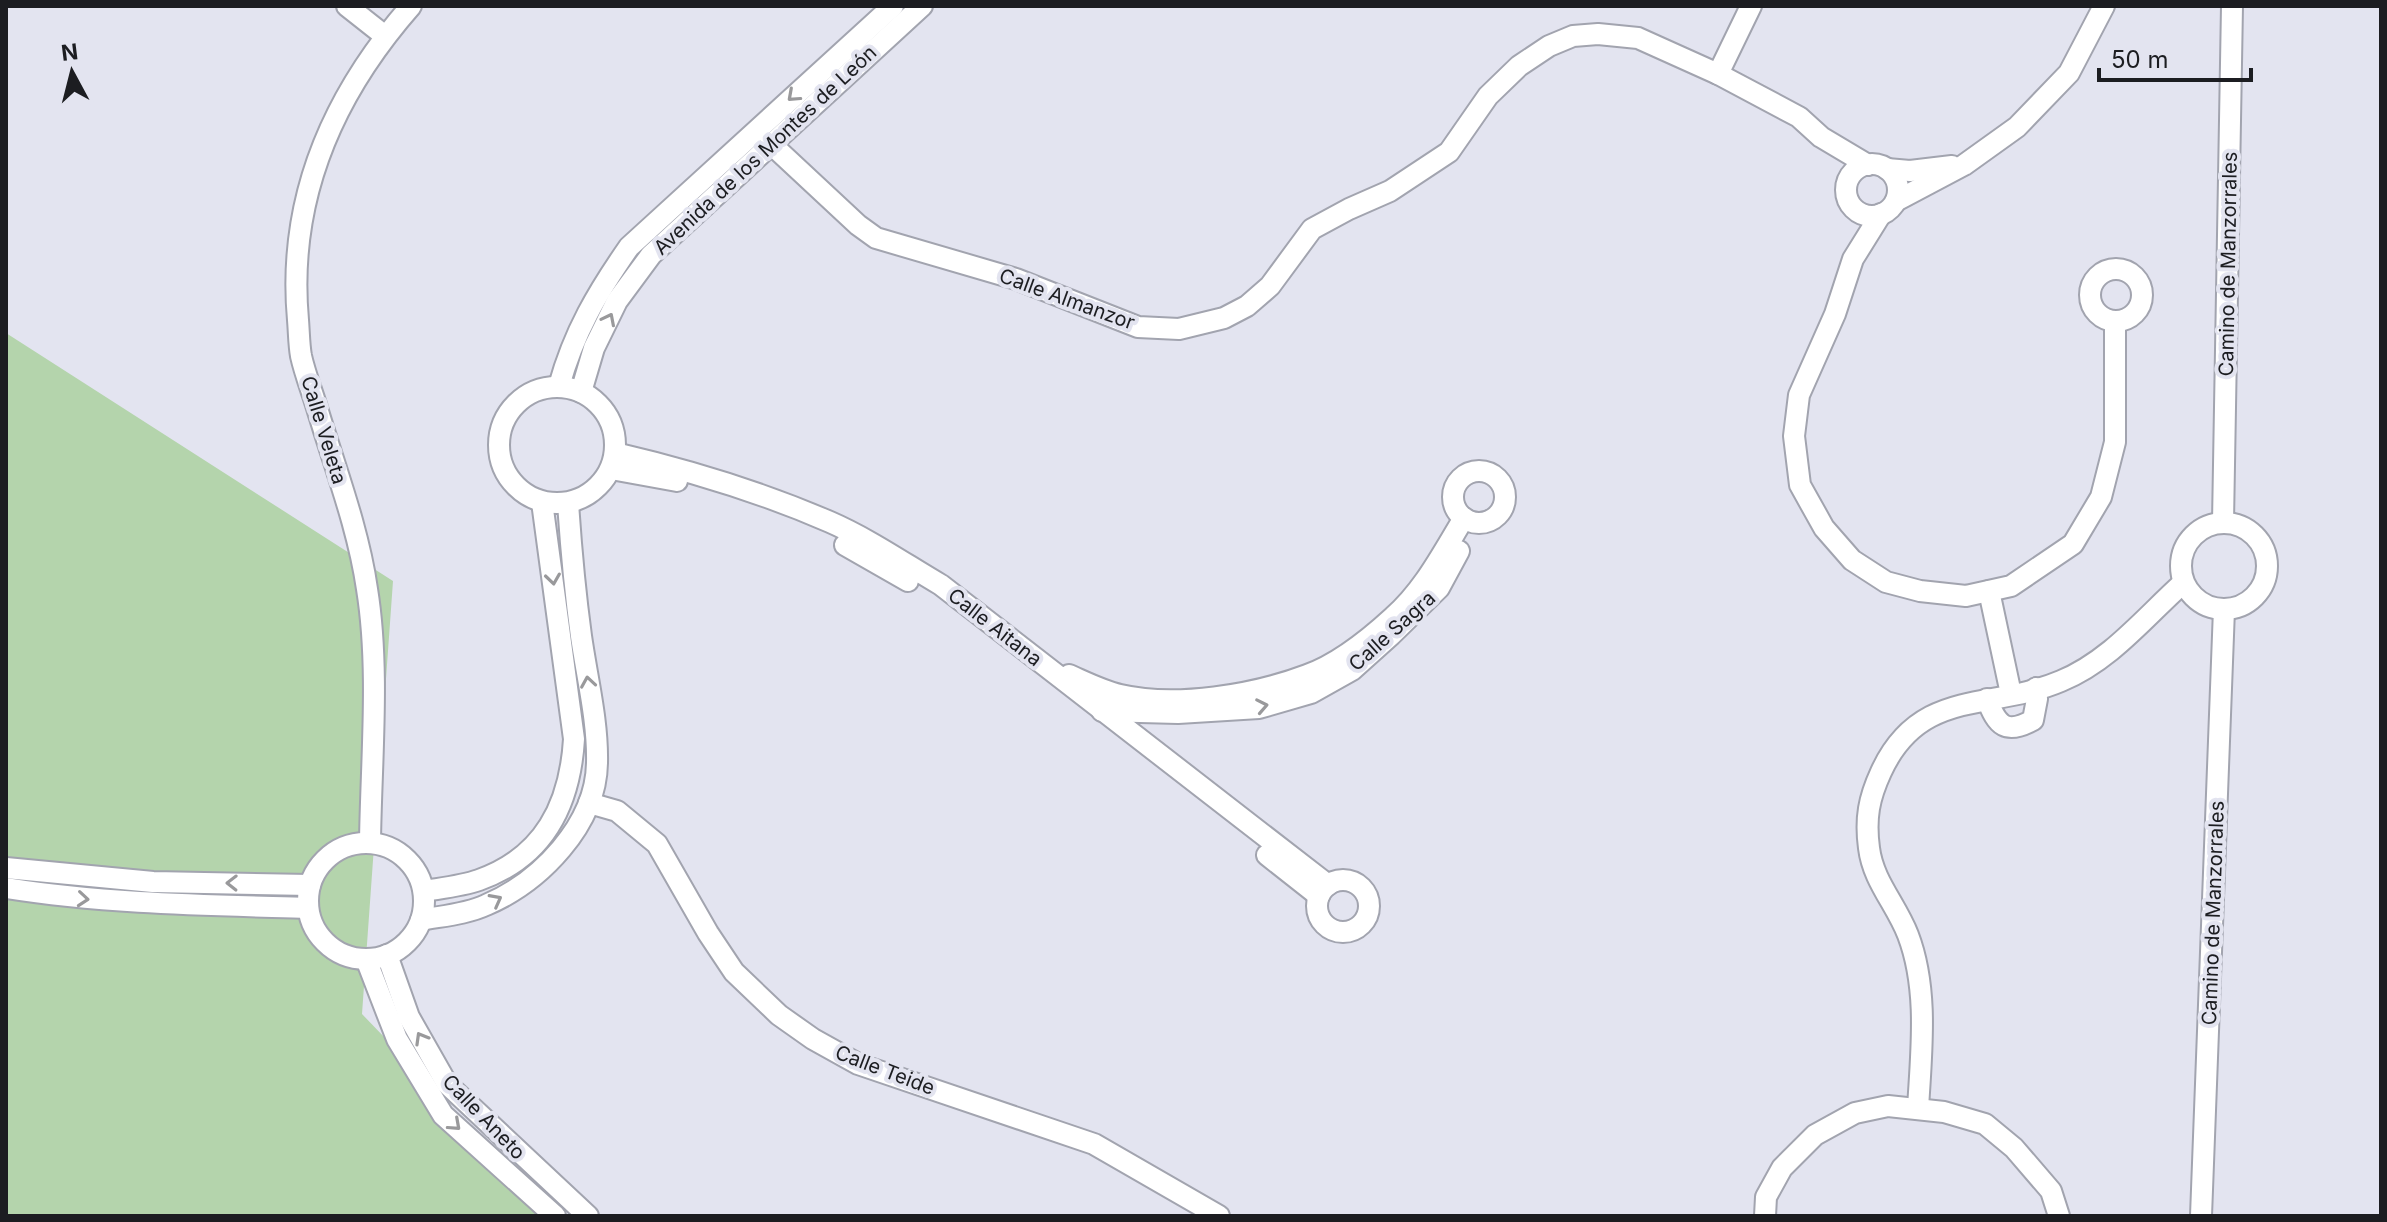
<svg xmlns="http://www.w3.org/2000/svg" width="2387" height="1222" viewBox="0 0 2387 1222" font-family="Inter,sans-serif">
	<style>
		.green { fill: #b4d4ac }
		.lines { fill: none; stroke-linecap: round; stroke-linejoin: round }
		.minor-casing { stroke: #a2a4af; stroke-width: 24 }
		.minor { stroke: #fff; stroke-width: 20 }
		.oneway { stroke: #99999b }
		.labels { text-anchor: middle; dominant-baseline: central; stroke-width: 8; stroke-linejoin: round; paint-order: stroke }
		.street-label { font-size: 20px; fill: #1c1d21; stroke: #e3e4f0 }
	</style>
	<rect width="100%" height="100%" fill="#e3e4f0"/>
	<path class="green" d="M6,333l387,248 -31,433 194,202h-550z"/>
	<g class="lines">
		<defs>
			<g id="minor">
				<path d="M347,6l38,30"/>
				<path d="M1718,74l33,-68"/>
				<path d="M770,143l88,82 18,13 140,41 122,48 41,2 45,-11 23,-12 23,-20 42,-57 37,-20 41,-18 59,-39 39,-56 31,-30 30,-20 24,-10 25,-2 40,4 80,36 81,43 22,20 47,28"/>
				<circle cx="1872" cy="190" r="26"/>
				<path d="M1887,169l23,2 42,-5"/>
				<path d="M1896,201l68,-36 53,-38 52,-54 35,-67"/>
				<path d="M1881,214l-28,45 -18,55 -36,81 -5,41 6,49 24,43 28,32 34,22 34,9 46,5 45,-10 62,-42 28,-47 14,-55v-121"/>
				<circle cx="2116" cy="295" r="26"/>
				<path d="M559,386c15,-54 38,-93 70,-139l264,-241"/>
				<circle cx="557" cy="445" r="58"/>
				<path d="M581,392l13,-44 23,-47 34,-46 271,-249"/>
				<path d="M615,453c73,17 146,39 215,69 39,17 75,42 111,63l387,300"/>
				<path d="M611,469l66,12"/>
				<circle cx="1479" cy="497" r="26"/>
				<path d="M2223,522l9,-516"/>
				<circle cx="2224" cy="566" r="43"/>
				<path d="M845,545l63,36"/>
				<path d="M1989,591l22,103"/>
				<path d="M1069,675c16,7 34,16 51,20 56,13 134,0 187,-20 31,-11 62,-36 86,-58 31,-27 50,-65 71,-99"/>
				<path d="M1987,699c10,27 19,36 46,21l4,-21 -1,-11"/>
				<path d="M1102,711l76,2 81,-5 52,-15 41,-23 39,-35 48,-47 20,-37"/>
				<path d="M589,803l28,8 40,33 51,89 26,39 45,43 34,24 45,25 236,80 125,72"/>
				<path d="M370,842c1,-81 10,-173 -3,-253 -9,-62 -32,-121 -50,-181 -5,-17 -12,-34 -16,-52 -2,-11 -2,-24 -3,-36 -11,-121 34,-224 113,-314"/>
				<circle cx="366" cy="901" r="58"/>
				<path d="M1267,855l52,41"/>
				<path d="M6,868l147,14 157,3"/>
				<circle cx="1343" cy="906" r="26"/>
				<path d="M6,888c100,16 201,17 302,20"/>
				<path d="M424,891c18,-3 38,-5 55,-11 65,-23 91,-75 95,-141l-32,-237"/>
				<path d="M421,920c21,-4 46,-6 65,-15 54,-23 110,-80 111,-142 1,-42 -10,-85 -16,-127 -6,-44 -10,-88 -13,-133"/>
				<path d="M387,955l22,62 38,67 141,132"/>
				<path d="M366,959l31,80 46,76 112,101"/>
				<path d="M1918,1109c3,-56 11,-119 -10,-174 -12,-31 -35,-54 -39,-87 -4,-30 0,-50 12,-76 39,-85 110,-61 180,-91 49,-20 84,-64 122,-98"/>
				<path d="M1765,1216l1,-19 16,-29 33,-33 40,-22 33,-7 56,6 41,12 29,24 37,43 8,25"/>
				<path d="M2201,1216l23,-607"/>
			</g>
		</defs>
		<use href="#minor" class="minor-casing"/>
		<use href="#minor" class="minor"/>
	</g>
	<defs><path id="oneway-chevron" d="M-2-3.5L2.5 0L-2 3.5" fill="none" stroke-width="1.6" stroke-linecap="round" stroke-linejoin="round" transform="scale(2)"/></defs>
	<g class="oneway">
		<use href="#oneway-chevron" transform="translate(793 96) rotate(138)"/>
		<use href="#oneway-chevron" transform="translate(609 319) rotate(-63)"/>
		<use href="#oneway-chevron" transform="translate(553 579) rotate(82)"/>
		<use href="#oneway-chevron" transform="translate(588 682) rotate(-99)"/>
		<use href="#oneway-chevron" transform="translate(1262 706) rotate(-11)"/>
		<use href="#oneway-chevron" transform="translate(232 883) rotate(-179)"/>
		<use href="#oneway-chevron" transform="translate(83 899) rotate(5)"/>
		<use href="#oneway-chevron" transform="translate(496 900) rotate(-28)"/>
		<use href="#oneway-chevron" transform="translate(421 1038) rotate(-120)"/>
		<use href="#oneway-chevron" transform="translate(455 1125) rotate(42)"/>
	</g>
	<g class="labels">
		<g class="street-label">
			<text transform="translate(765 150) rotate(-43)">Avenida de los Montes de León</text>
			<text transform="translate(2228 264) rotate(-89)">Camino de Manzorrales</text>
			<text transform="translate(1067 299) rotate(20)">Calle Almanzor</text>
			<text transform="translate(324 430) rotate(73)">Calle Veleta</text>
			<text transform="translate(995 627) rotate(38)">Calle Aitana</text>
			<text transform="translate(1392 631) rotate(-42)">Calle Sagra</text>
			<text transform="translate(2213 913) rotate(-88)">Camino de Manzorrales</text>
			<text transform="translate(885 1070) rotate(21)">Calle Teide</text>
			<text transform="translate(484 1117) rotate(46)">Calle Aneto</text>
		</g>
	</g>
	<rect width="2387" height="1222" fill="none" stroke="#1c1d21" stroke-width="16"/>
	<g transform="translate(72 72) rotate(353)" stroke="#e3e4f0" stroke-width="6" paint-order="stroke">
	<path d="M0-6L14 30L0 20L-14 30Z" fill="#1c1d21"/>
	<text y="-12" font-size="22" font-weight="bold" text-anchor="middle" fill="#1c1d21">N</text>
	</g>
	<path d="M2099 68v12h152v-12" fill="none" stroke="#1c1d21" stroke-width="4"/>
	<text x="2111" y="68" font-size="24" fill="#1c1d21" stroke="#e3e4f0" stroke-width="6" paint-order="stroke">50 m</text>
</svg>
